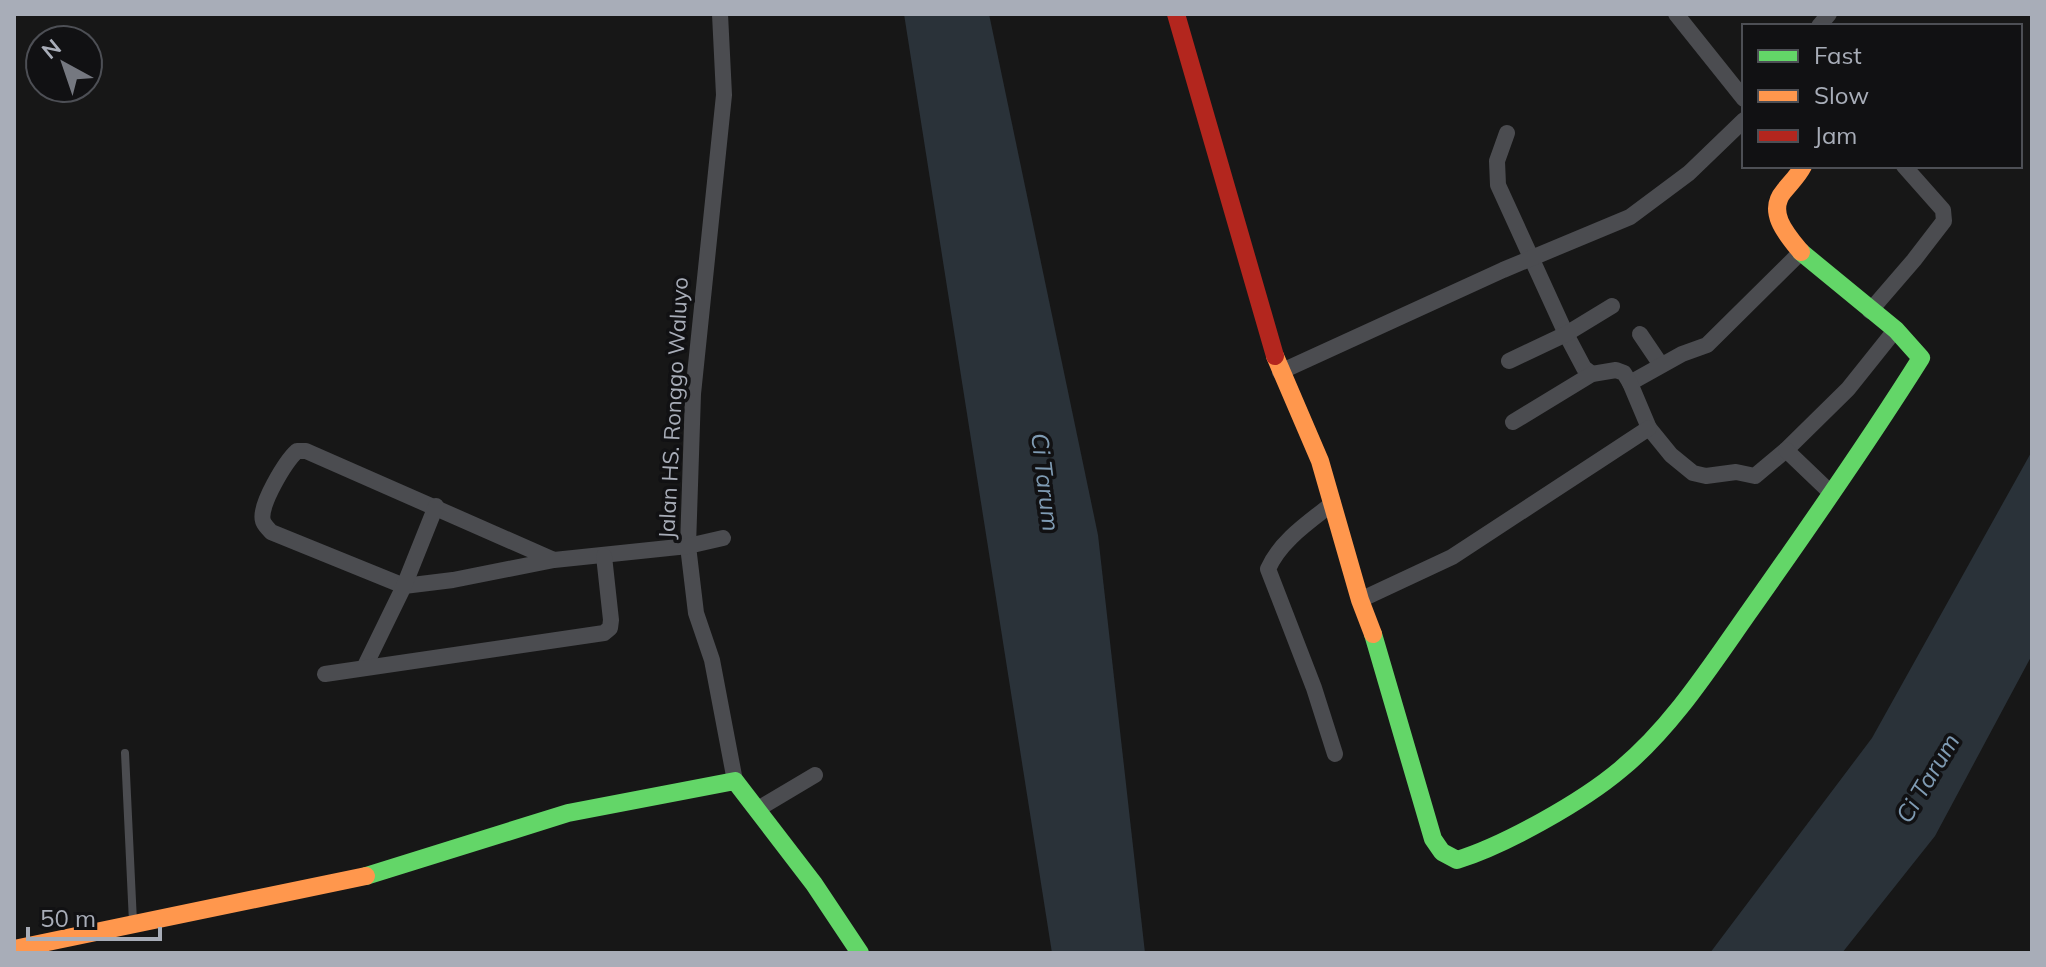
<svg xmlns="http://www.w3.org/2000/svg" width="2046" height="967" viewBox="0 0 2046 967" font-family="Mulish,sans-serif">
	<style>
		.water { fill: #2a3239 }
		.lines { fill: none; stroke-linecap: round; stroke-linejoin: round }
		.lane { stroke: #4b4c50; stroke-width: 8 }
		.street { stroke: #4b4c50; stroke-width: 16 }
		.fast { stroke: #63d668; stroke-width: 18 }
		.slow { stroke: #ff974d; stroke-width: 18 }
		.jam { stroke: #b3261e; stroke-width: 18 }
		.labels { text-anchor: middle; dominant-baseline: central; stroke-width: 7; stroke-linejoin: round; paint-order: stroke }
		.street-label { font-size: 22px; fill: #a8adb8; stroke: #111113 }
		.water-label { font-size: 24px; font-style: italic; fill: #7f9bb3; stroke: #111113 }
	</style>
	<rect width="100%" height="100%" fill="#171717"/>
	<g class="water">
		<path d="M904,14h85l109,521 47,418h-93z"/>
		<path d="M2032,451v204l-97,181 -93,117h-132l162,-215z"/>
	</g>
	<g class="lines">
		<path class="lane" d="M125,753l8,169"/>
		<g class="street">
			<path d="M720,14l4,81 -31,299 -5,152 8,67 16,47 23,121"/>
			<path d="M1676,14l68,85"/>
			<path d="M1819,26l10,-12"/>
			<path d="M1507,133l-10,28 1,24 68,149 18,34 8,6"/>
			<path d="M1870,311l44,-51 30,-39 -1,-11 -39,-44"/>
			<path d="M1640,334l21,31"/>
			<path d="M1509,361l57,-27 46,-28"/>
			<path d="M1280,372l223,-102 127,-53 59,-44 55,-53"/>
			<path d="M1630,383l52,-29 25,-9 95,-94"/>
			<path d="M1513,422l79,-48 24,-4 8,3 6,10 19,45 22,27 22,18 13,3 30,-4 19,4 31,-26 62,-61 48,-60"/>
			<path d="M1786,450l46,44"/>
			<path d="M1333,503c-24,19 -53,38 -65,66l46,119 21,66"/>
			<path d="M554,560l-248,-109h-9c-11,10 -39,55 -34,70 1,4 5,7 8,11l133,54 49,-6 101,-20 134,-14 35,-8"/>
			<path d="M1360,600l92,-43 197,-129"/>
			<path d="M364,668l40,-82 32,-80"/>
			<path d="M325,674l279,-41 6,-5 1,-8 -7,-64"/>
			<path d="M758,809l57,-34"/>
		</g>
		<g class="fast">
			<path d="M1373,634l60,205 9,13 15,8c48,-15 125,-58 164,-91 52,-43 91,-105 130,-160 58,-82 116,-165 170,-251l-25,-28 -95,-78"/>
			<path d="M366,876l202,-63 167,-32 79,103 46,69"/>
		</g>
		<g class="slow">
			<path d="M1801,252c-14,-17 -35,-40 -17,-61 7,-9 14,-15 19,-25"/>
			<path d="M1275,356l45,105 40,139 13,34"/>
			<path d="M14,949l352,-73"/>
		</g>
		<path class="jam" d="M1176,14l99,342"/>
	</g>
	<g class="labels">
		<g class="street-label">
			<text transform="translate(673 408) rotate(-87)">Jalan HS. Ronggo Waluyo</text>
		</g>
		<g class="water-label">
			<text transform="translate(1046 482) rotate(83)">Ci Tarum</text>
			<text transform="translate(1927 778) rotate(-59)">Ci Tarum</text>
		</g>
	</g>
	<rect width="2046" height="967" fill="none" stroke="#a8adb8" stroke-width="32"/>
	<rect x="1742" y="24" width="280" height="144" fill="#111113" stroke="#4d4f55" stroke-width="2"/>
	<rect x="1758" y="50" width="40" height="12" fill="#63d668" stroke="#4d4f55" stroke-width="2"/>
	<text x="1814" y="64" font-size="24" fill="#a8adb8">Fast</text>
	<rect x="1758" y="90" width="40" height="12" fill="#ff974d" stroke="#4d4f55" stroke-width="2"/>
	<text x="1814" y="104" font-size="24" fill="#a8adb8">Slow</text>
	<rect x="1758" y="130" width="40" height="12" fill="#b3261e" stroke="#4d4f55" stroke-width="2"/>
	<text x="1814" y="144" font-size="24" fill="#a8adb8">Jam</text>
	<g transform="translate(64 64) rotate(320)"><circle r="38" fill="#111113" stroke="#4d4f55" stroke-width="2"/>
	<path d="M0-6L14 30L0 20L-14 30Z" fill="#757880"/>
	<text y="-12" font-size="22" font-weight="bold" text-anchor="middle" fill="#a8adb8">N</text>
	</g>
	<path d="M28 927v12h132v-12" fill="none" stroke="#a8adb8" stroke-width="4"/>
	<text x="40" y="927" font-size="24" fill="#a8adb8" stroke="#111113" stroke-width="6" paint-order="stroke">50 m</text>
</svg>
